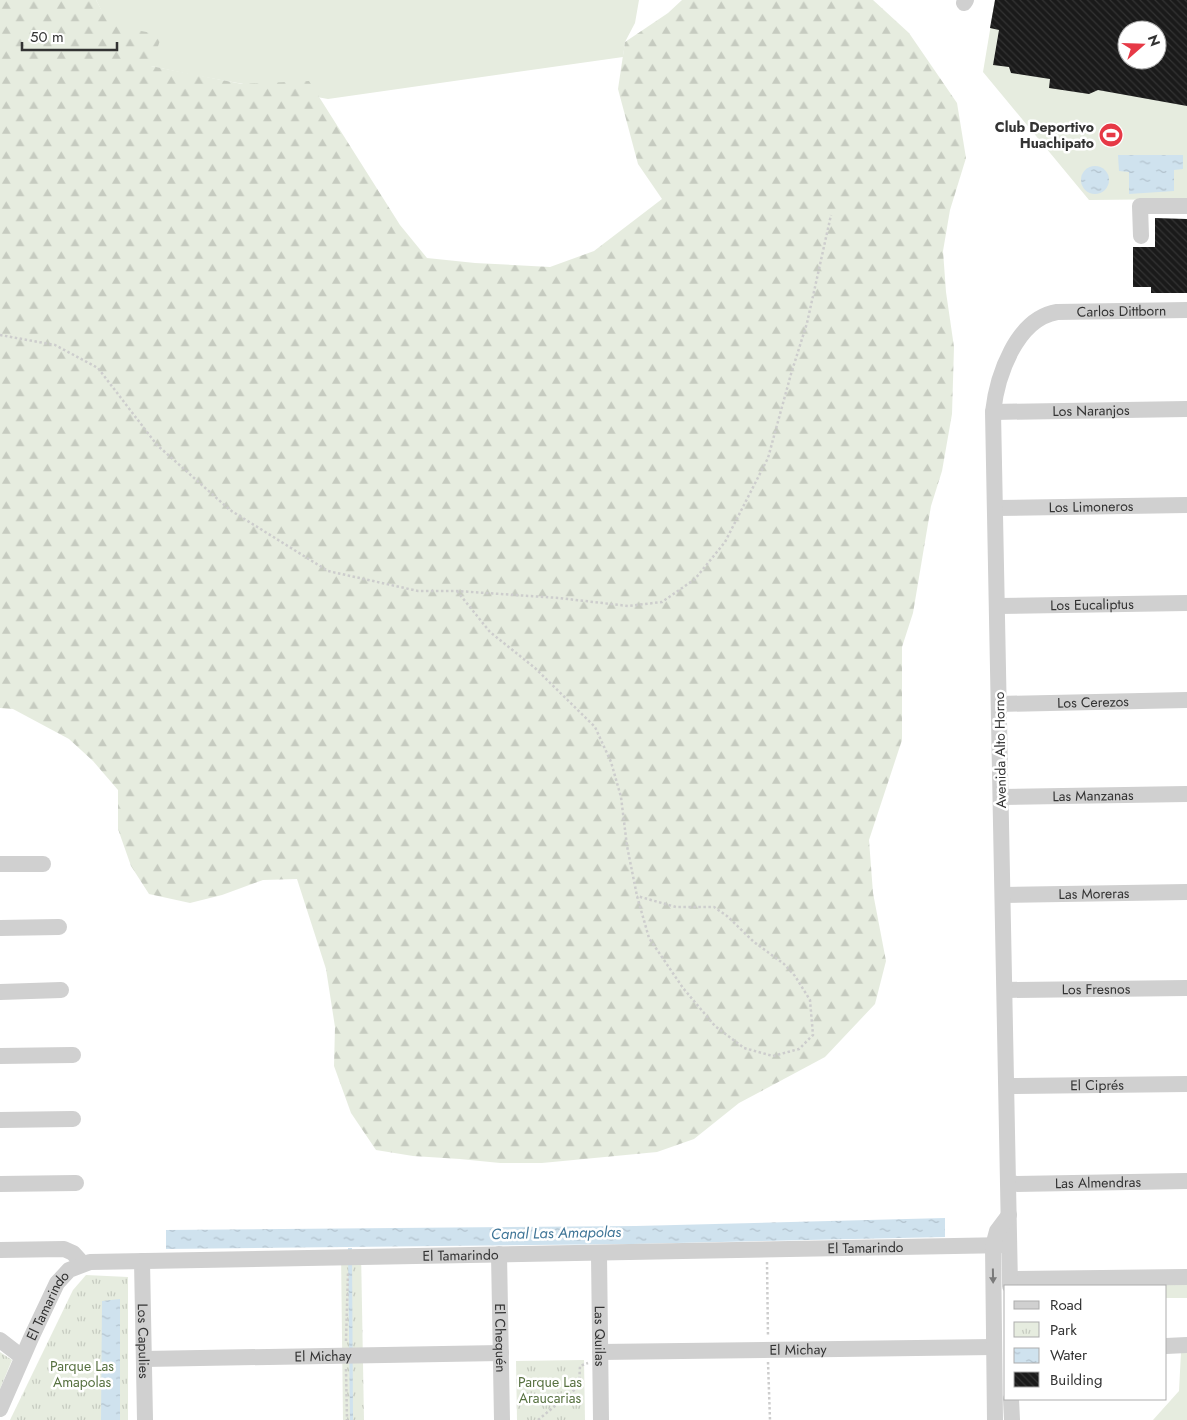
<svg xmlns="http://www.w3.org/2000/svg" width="1187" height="1420" viewBox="0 0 1187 1420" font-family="Jost,sans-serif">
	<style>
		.grass { fill: #e6ecdf; fill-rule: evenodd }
		.forest { fill: url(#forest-firs) }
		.park { fill: url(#park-tufts) }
		.water { fill: url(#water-ripples) }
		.building { fill: url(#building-back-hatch); fill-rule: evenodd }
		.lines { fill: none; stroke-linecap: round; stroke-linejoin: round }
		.path { stroke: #cdcdcd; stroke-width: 2.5; stroke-dasharray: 2.5 2.5; stroke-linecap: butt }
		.minor { stroke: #d0d0d0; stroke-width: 16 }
		.oneway { fill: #7a7a7a }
		.labels { text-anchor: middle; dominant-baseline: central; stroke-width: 5; stroke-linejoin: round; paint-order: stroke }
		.poi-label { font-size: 14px; font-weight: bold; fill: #333; stroke: #fff; text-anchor: end }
		.street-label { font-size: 14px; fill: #333; stroke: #fff }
		.park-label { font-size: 14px; fill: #56703f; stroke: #fff }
		.water-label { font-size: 15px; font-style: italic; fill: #3f7597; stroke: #fff }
	</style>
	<defs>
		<pattern id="forest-firs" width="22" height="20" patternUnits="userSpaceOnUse" patternTransform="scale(1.25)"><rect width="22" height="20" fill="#e6ecdf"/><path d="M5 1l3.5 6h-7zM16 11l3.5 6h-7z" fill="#c6cbc0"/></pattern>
		<pattern id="park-tufts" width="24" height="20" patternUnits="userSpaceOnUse" patternTransform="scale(1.25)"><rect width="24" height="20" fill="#e6ecdf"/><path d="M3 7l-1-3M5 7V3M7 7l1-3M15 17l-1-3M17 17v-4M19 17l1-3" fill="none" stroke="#c6cbc0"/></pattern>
		<pattern id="water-ripples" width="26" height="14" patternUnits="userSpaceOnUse" patternTransform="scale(1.25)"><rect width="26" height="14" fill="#cfe2ee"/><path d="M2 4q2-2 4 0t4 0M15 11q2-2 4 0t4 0" fill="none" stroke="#b2c2cd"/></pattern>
		<pattern id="building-back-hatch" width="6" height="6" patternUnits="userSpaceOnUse" patternTransform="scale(1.25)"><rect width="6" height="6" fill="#1a1a1a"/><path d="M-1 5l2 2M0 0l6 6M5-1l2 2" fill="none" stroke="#333"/></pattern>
	</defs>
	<rect width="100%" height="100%" fill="#fff"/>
	<g class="grass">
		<path d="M96,0h543l-4,23 -10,19 -2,15 -295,42 -135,-24 -42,-9 -42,-41z"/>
		<path d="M995,0h192v199l-98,1 -106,-128zM1127,30h30v30h-30z"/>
		<path d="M1187,1284v14h-21v-12h-136z"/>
		<path d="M1181,1352h6v68h-34l26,-29z"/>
	</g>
	<path class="forest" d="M0,0h96l14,25 52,10 -11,31 91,18 67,-3 91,144 27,33 48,5 75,4 44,-16 68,-52 -24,-35 -20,-75 7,-47 43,-29 14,-13h191l36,33 48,70 9,55 -16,52 -7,41 3,41 8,55 -2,67 -10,57 -11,35 -18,107 -11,34v93l-33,100 4,53 13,68 -11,43 -50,53 -86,46 -45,36 -37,13 -115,11h-42l-40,-4 -47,-3 -37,-6 -25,-37 -17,-47 1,-39 -9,-58 -29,-90 -34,1 -41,15 -32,8 -41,-9 -18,-28 -13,-37v-39l-25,-29 -24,-22 -56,-30 -13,-1z"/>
	<g class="park">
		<path d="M361,1250l3,170h-21l-2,-169z"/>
		<path d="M86,1275l42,2v143h-118l63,-130z"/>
		<path d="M0,1352l12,8 -12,29z"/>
		<path d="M584,1360l1,60h-68l-1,-59z"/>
	</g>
	<g class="water">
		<path d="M1118,155h65v14l-9,1v21l-45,3v-22l-10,-1z"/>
		<circle cx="1095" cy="180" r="14"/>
		<path d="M945,1218v19l-312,7 -467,5v-19l470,-4z"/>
		<path d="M348,1248h4l1,172h-3z"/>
		<path d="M120,1299v121h-19l1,-119z"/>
	</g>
	<g class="building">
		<path d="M995,0h192v106l-89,-16 -9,4 -40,-6 1,-9 -39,-6 -2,-6 -16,-2 6,-35 -9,-2zM1127,30h30v30h-30z"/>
		<path d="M1155,218l32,1v74h-36v-6h-18v-40h22z"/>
	</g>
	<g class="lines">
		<g class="path">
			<path d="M0,335l55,10 43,23 59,77 73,65 98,61 90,20h39l102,7 69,8 34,-4 33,-23 30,-37 43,-84 23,-84 16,-51 24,-108"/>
			<path d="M457,591l33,41 45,36 60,59 16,35 10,35 6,49 10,50 12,42 34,50 32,38 29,22 29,8 26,-7 14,-14 -3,-35 -15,-24 -11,-12 -30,-22 -27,-26 -13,-9h-38l-39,-11"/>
			<path d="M767,1262l1,75"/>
			<path d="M346,1341l2,-69"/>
			<path d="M768,1362l2,58"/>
			<path d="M346,1369l1,51"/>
			<path d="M538,1420l41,-34 1,-20 8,-3"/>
		</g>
		<g class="minor">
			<path d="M964,3l2,-3"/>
			<path d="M1141,236l-1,-30h47"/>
			<path id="s1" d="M993,412l194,-3"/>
			<path id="s2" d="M995,508l192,-3"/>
			<path id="s3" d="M997,606l190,-3"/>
			<path id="s4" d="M999,704l188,-4"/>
			<path id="s5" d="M1001,797l186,-3"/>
			<path d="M0,864h43"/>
			<path id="s6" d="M1003,895l184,-3"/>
			<path d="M0,928l59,-1"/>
			<path id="s7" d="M1005,990l182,-2"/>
			<path d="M0,992l61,-2"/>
			<path d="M0,1056l73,-1"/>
			<path id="s8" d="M1007,1086l180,-2"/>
			<path d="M0,1120l73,-1"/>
			<path d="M0,1184l76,-1"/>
			<path id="s9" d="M1009,1184l178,-3"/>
			<path d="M0,1250l64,-1 9,4 10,11"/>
			<path id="s10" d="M499,1254l3,166"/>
			<path id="s11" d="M599,1254l2,166"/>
			<path id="s12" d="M142,1261l3,159"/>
			<path d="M1010,1279l177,-2"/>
			<path id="s13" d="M1010,1286l-17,-874c4,-36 23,-93 64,-100l130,-2"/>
			<path d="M0,1340l22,17"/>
			<path d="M1166,1346l21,-1"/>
			<path id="s14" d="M600,1352l394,-5"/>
			<path id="s15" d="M144,1359l357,-6"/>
			<path d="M1011,1399l1,21"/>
			<path id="s16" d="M0,1409l31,-71 26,-55 12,-13 21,-8 919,-17"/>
			<path d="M995,1420l-2,-174 4,-15 12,-16"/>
		</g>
	</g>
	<defs><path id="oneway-solid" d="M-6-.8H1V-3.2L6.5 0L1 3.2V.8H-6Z" transform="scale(1.25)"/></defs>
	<use class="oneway" href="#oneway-solid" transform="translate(993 1276) rotate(89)"/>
	<defs>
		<symbol id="stadium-disc" viewBox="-11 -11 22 22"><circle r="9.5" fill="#e63946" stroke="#fff"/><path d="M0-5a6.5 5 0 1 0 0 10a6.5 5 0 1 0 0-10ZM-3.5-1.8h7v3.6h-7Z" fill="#fff"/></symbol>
	</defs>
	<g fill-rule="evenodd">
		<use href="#stadium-disc" x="1097" y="121" width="28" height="28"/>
	</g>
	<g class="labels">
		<g class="poi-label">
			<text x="1094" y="127">Club Deportivo<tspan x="1094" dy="16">Huachipato</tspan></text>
		</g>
		<g class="street-label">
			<text stroke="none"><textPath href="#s13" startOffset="1065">Carlos Dittborn</textPath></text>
			<text stroke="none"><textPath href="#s1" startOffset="98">Los Naranjos</textPath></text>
			<text stroke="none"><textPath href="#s2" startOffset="96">Los Limoneros</textPath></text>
			<text stroke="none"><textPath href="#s3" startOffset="95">Los Eucaliptus</textPath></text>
			<text stroke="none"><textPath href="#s4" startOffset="94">Los Cerezos</textPath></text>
			<text transform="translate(1000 750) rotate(-91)">Avenida Alto Horno</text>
			<text stroke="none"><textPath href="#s5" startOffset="92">Las Manzanas</textPath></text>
			<text stroke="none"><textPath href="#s6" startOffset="91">Las Moreras</textPath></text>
			<text stroke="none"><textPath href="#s7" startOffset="91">Los Fresnos</textPath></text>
			<text stroke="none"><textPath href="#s8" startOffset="90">El Ciprés</textPath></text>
			<text stroke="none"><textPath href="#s9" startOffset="89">Las Almendras</textPath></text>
			<text stroke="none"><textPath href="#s16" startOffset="954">El Tamarindo</textPath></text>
			<text stroke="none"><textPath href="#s16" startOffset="549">El Tamarindo</textPath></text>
			<text stroke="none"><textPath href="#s16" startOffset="114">El Tamarindo</textPath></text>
			<text stroke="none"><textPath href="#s10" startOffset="84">El Chequén</textPath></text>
			<text stroke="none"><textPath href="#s11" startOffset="82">Las Quilas</textPath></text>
			<text stroke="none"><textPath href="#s12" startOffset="80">Los Capulies</textPath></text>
			<text stroke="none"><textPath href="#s14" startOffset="198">El Michay</textPath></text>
			<text stroke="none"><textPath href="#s15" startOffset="179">El Michay</textPath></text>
		</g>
		<g class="park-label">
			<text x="82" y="1366">Parque Las<tspan x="82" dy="16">Amapolas</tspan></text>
			<text x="550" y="1382">Parque Las<tspan x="550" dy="16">Araucarias</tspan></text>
		</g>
		<g class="water-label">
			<text transform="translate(556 1233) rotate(-1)">Canal Las Amapolas</text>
		</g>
	</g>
	<rect x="1004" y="1285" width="162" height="115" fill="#ffffff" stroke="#adadad"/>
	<rect x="1014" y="1301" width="25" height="8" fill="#d0d0d0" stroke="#adadad"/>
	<text x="1050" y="1310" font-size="15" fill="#333333">Road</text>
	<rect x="1014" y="1322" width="25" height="15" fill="url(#park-tufts)" stroke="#adadad"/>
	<text x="1050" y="1335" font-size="15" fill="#333333">Park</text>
	<rect x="1014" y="1348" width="25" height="15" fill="url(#water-ripples)" stroke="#adadad"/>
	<text x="1050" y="1360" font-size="15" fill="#333333">Water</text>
	<rect x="1014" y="1372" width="25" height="15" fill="url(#building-back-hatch)" stroke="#adadad"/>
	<text x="1050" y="1385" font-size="15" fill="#333333">Building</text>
	<g transform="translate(1142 45) rotate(70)"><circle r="24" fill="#ffffff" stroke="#adadad"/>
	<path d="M0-4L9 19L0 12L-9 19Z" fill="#e63946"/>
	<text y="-8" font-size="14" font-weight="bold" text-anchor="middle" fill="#333333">N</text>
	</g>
	<path d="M22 42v8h95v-8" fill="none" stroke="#333333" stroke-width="2.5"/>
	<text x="30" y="42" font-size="15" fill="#333333" stroke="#ffffff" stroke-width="4" paint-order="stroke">50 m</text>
</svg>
